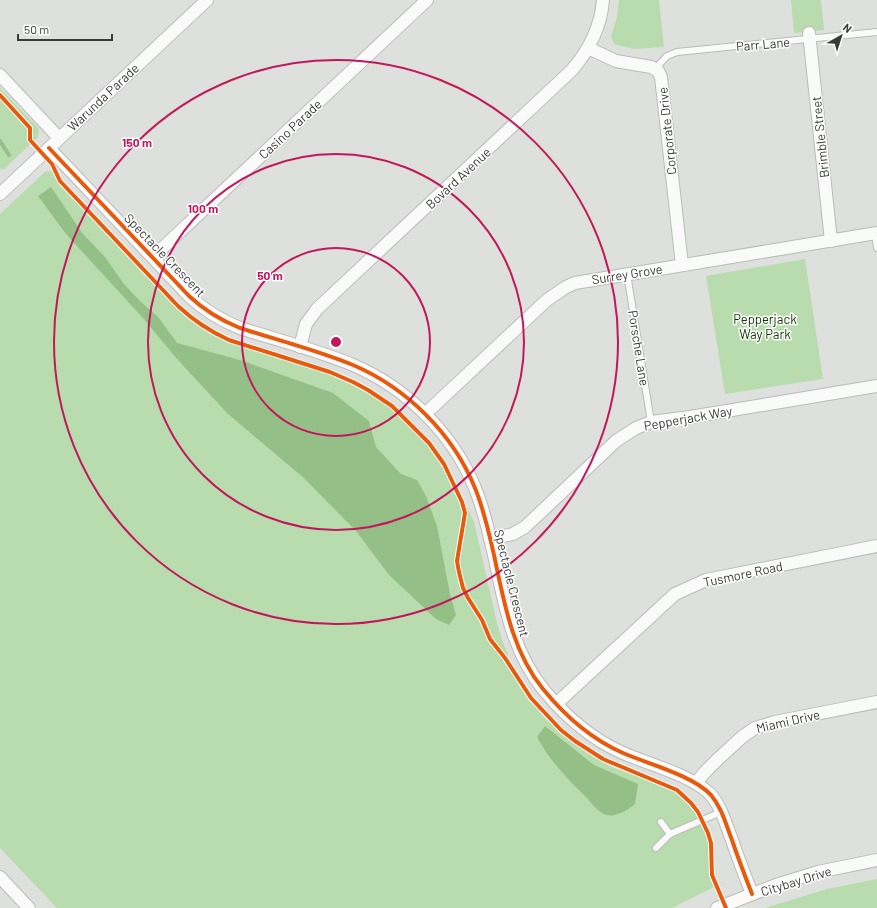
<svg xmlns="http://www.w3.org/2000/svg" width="877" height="908" viewBox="0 0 877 908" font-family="Barlow,sans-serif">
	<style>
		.green { fill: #b9dcaf }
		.water { fill: #94c087 }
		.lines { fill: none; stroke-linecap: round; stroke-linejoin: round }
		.stream { stroke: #94c087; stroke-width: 4 }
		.lane-casing { stroke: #b9bcb9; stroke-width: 8 }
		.street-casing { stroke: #b9bcb9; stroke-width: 14 }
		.lane { stroke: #fafafa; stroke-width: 6 }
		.street { stroke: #fafafa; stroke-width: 12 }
		.cycleway-casing { stroke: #fff; stroke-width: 6 }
		.cycleway { stroke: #e8590c; stroke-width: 4 }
		.ring { fill: none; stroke: #c2185b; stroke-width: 2 }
		.labels { text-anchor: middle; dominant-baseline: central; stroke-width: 3; stroke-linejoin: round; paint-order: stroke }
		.street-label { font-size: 13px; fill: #393b39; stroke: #fff }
		.park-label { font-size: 13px; fill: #0c3700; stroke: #fff }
		.centre { fill: #c2185b; stroke: #fff; stroke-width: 2 }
		.ring-label { font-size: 12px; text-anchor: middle; font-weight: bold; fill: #c2185b; stroke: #fff; stroke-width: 3; stroke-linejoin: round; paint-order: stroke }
	</style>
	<rect width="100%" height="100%" fill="#dde0dc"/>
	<g class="green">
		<path d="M619,0h40l5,47 -30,2 -20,-5 -3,-8 6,-19z"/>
		<path d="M791,0h30l3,30 -30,3z"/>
		<path d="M0,88l39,41 -1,8 -34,32h-4z"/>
		<path d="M46,171h6l4,8 106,113 26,27 23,15 28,11 89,29 26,11 28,17 20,16 32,35 13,22 14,30 6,2 7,15 23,101 5,17 6,14 -1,11 14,23 21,27 25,23 14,11 16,10 15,8 49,18 14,7 8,5 14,18 7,12 4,10 2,42 4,8 -42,21h-615l-57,-60v-634z"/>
		<path d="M805,259l18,120 -98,15 -19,-118z"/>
		<path d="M877,879v29h-112l62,-19z"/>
	</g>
	<g class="water">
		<path d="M51,187l32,47 22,23 19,27 15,16 20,18 18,25 63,17 93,33 36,28 7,26 25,27 16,6 9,16 11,30 13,68 6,21 -7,10 -13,-6 -47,-44 -33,-44 -52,-53 -76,-64 -50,-54 -36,-43 -76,-83 -28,-38z"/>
		<path d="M545,726l49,39 44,19 -3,20c-7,6 -21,15 -31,10 -6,-3 -12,-10 -16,-15 -19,-18 -39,-39 -51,-62z"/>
	</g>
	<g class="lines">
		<path class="stream" d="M0,141l9,14"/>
		<defs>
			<g id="lane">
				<path d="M655,69l12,-13 10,-4 200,-20"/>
				<path d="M875,234l2,14"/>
				<path d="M627,274l24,148"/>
				<path d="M661,822l9,12"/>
				<path d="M656,848l14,-14 51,-22"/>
			</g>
			<g id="street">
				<path d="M809,33l22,208"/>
				<path d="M588,48l28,13 35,6 7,4 3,6 21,188"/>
				<path d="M0,75l59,63"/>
				<path d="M49,148l140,148c15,14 31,24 51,32 37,12 77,22 113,37 54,23 100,69 122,123 9,22 14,45 19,67 10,47 18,96 49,134 22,27 48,50 80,64 25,11 69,22 88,42 11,13 15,30 21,45 6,18 13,36 20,54"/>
				<path d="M0,194l207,-194"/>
				<path d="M153,257l274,-257"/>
				<path d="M300,347l6,-23 11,-15 255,-239c17,-20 29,-43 31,-70"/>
				<path d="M425,414l122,-114 19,-13 9,-4 302,-50"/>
				<path d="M490,539l23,-5 12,-7 91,-86 20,-13 15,-6 39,-5 187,-31"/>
				<path d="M556,704l119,-110 31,-14 171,-34"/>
				<path d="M696,783l8,-10 13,-13 25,-23 13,-9 20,-6 102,-20"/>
				<path d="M0,877l29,31"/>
				<path d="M717,908l59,-23 42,-13 59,-12"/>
			</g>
		</defs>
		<use href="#lane" class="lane-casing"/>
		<use href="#street" class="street-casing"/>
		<use href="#lane" class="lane"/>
		<use href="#street" class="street"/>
		<defs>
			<g id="cycleway">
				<path d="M0,95l30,33v12l22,24 8,17 118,125c15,14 31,25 51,34l101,32 23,10 15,8 24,16 37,37 15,21 18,38 3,11 -8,48 2,11 4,16 5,10 14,22 8,19 15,19 26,40 30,32 14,11 28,18 74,31 14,13 7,9 10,21 3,10 1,32 14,33"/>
				<path d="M49,148l140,148c15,14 31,24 51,32 37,12 77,22 113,37 54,23 100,69 122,123 9,22 14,45 19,67 10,47 18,96 49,134 22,27 48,50 80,64 25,11 69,22 88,42 11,13 15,30 21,45 6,18 13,36 20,54"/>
			</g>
		</defs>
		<use href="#cycleway" class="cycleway-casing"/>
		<use href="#cycleway" class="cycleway"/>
	</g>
	<g class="ring">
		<circle cx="336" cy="342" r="94"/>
		<circle cx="336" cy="342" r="188"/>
		<circle cx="336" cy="342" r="282"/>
	</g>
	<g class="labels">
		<g class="street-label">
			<text transform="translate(763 44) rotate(-5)">Parr Lane</text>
			<text transform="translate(103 97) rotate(-43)">Warunda Parade</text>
			<text transform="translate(290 129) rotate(-43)">Casino Parade</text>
			<text transform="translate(667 131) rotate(-96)">Corporate Drive</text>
			<text transform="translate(820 137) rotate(-96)">Brimble Street</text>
			<text transform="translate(458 178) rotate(-43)">Bovard Avenue</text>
			<text transform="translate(165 255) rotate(46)">Spectacle Crescent</text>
			<text transform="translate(627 274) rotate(-9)">Surrey Grove</text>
			<text transform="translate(639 348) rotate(81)">Porsche Lane</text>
			<text transform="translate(688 418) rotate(-10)">Pepperjack Way</text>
			<text transform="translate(743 574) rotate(-12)">Tusmore Road</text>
			<text transform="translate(512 583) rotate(76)">Spectacle Crescent</text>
			<text transform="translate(788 721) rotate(-13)">Miami Drive</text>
			<text transform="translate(796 881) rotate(-17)">Citybay Drive</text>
		</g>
		<g class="park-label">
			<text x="765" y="319">Pepperjack<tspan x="765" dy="15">Way Park</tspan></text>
		</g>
	</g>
	<circle cx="336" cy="342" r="6" class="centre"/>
	<g class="ring-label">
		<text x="137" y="147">150 m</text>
		<text x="203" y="213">100 m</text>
		<text x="270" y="280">50 m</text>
	</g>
	<g transform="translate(841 36) rotate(39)" stroke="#ffffff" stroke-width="3" paint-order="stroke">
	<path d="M0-3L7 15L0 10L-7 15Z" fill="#393b39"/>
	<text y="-6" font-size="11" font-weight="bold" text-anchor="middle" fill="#393b39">N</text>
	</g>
	<path d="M18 34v6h94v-6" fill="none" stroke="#393b39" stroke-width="2"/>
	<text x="24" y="34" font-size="12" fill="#393b39" stroke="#ffffff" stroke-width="3" paint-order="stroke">50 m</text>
</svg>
